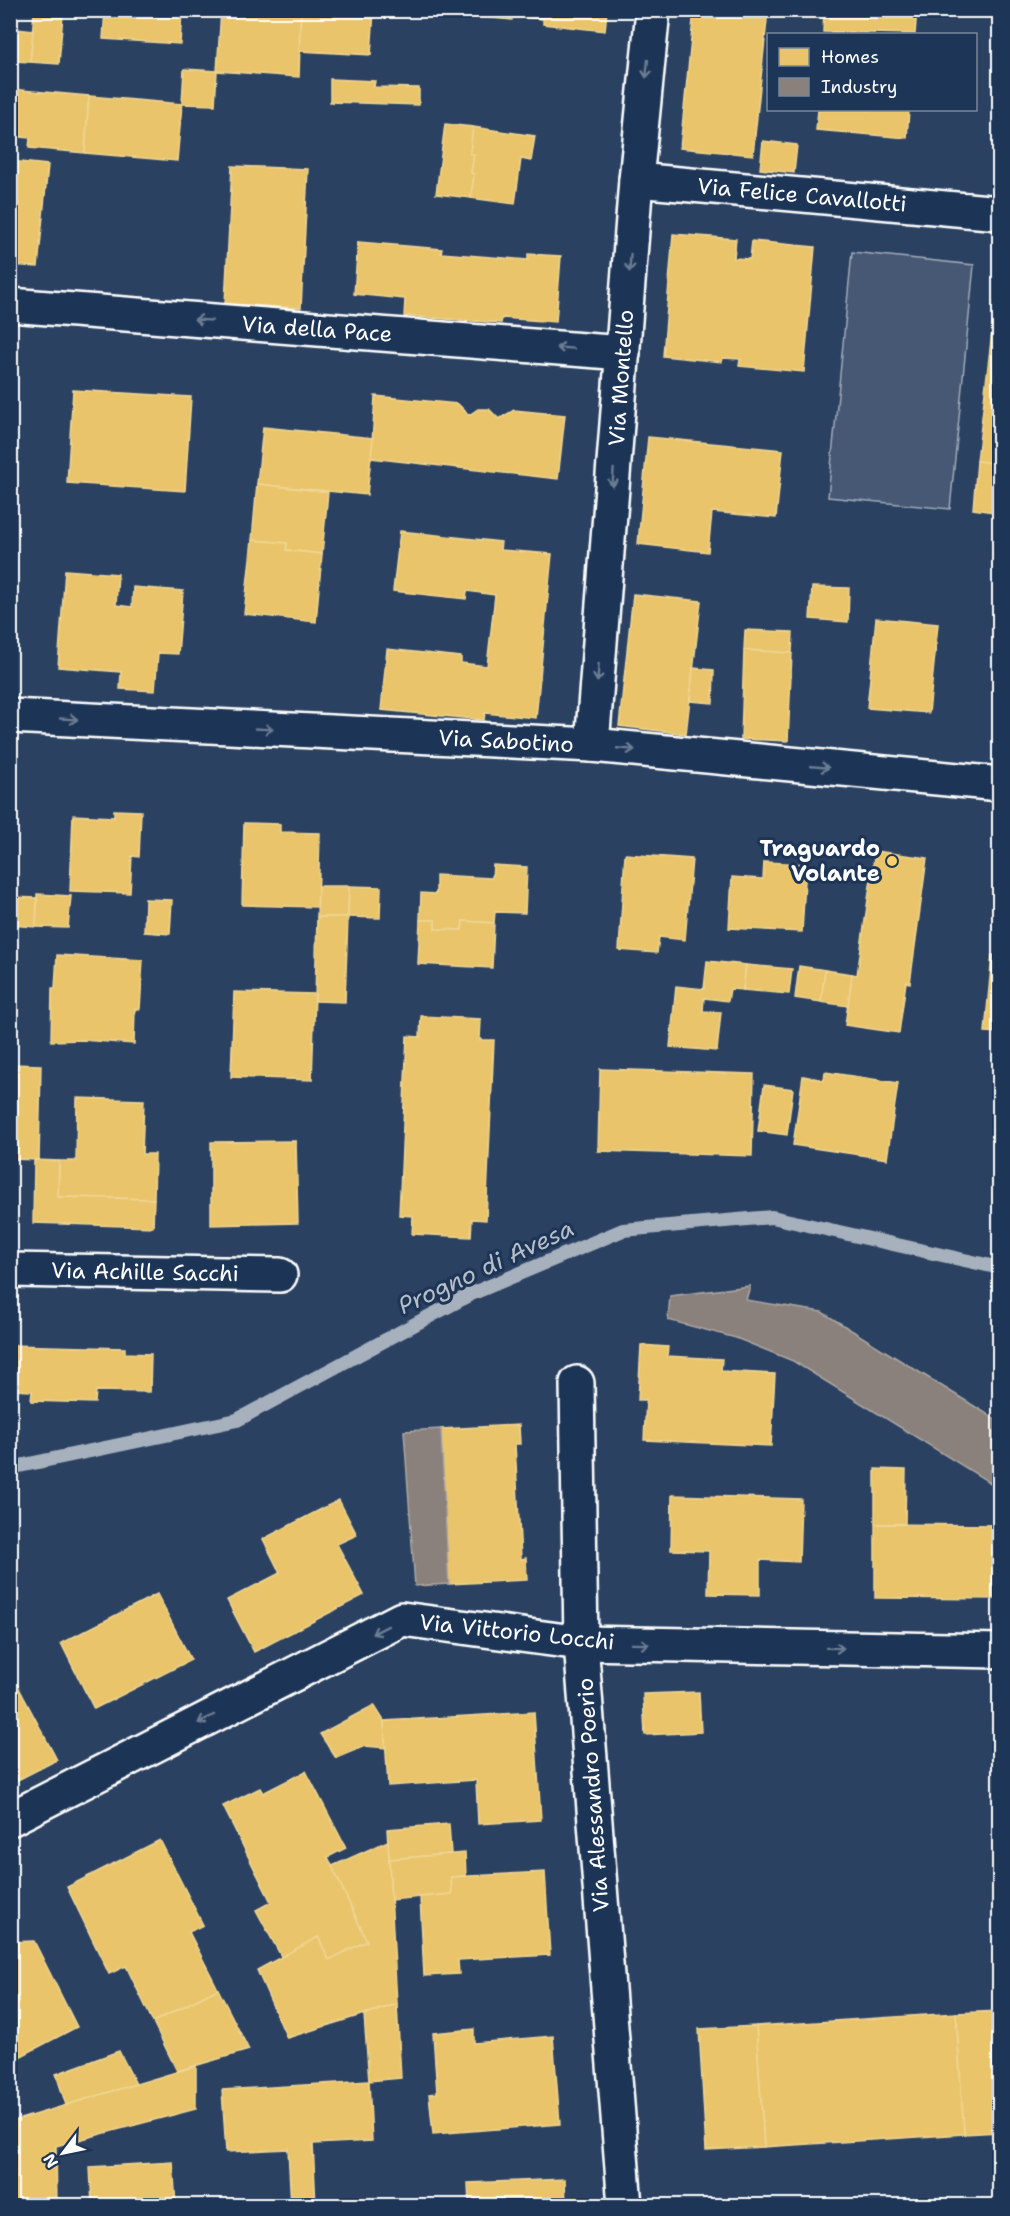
<svg xmlns="http://www.w3.org/2000/svg" width="1010" height="2216" viewBox="0 0 1010 2216" font-family="'Shantell Sans',sans-serif">
	<style>
		.green { fill: #465975; stroke: #a2acba; stroke-width: 1.5 }
		.homes { fill: #e9c46a; stroke: #f0d697; stroke-width: 1.5 }
		.industry { fill: #8a817c; stroke: #ada7a3; stroke-width: 1.5 }
		.lines { fill: none; stroke-linecap: round; stroke-linejoin: round }
		.stream { stroke: #a7b1be; stroke-width: 14 }
		.pedestrian-casing { stroke: #fff; stroke-width: 38 }
		.minor-casing { stroke: #fff; stroke-width: 38 }
		.pedestrian { stroke: #1d3557; stroke-width: 33 }
		.minor { stroke: #1d3557; stroke-width: 33 }
		.oneway { stroke: #6c7c92 }
		.poi-dot { fill: #ffd166; stroke: #1d3557; stroke-width: 2 }
		.labels { text-anchor: middle; dominant-baseline: central; stroke-width: 6; stroke-linejoin: round; paint-order: stroke }
		.street-label { font-size: 22px; fill: #fff; stroke: #1d3557 }
		.poi-label { font-size: 22px; font-weight: bold; fill: #fff; stroke: #1d3557; text-anchor: end }
		.water-label { font-size: 24px; font-style: italic; fill: #b6bec8; stroke: #1d3557 }
	</style>
	<rect width="100%" height="100%" fill="#2a4161"/>
	<filter id="ink" filterUnits="userSpaceOnUse"><feTurbulence type="fractalNoise" baseFrequency=".0167" numOctaves="2"/><feDisplacementMap in="SourceGraphic" scale="12" xChannelSelector="R" yChannelSelector="G"/><feConvolveMatrix kernelMatrix="1 2 1 2 8 2 1 2 1" color-interpolation-filters="sRGB"/></filter>
	<g filter="url(#ink)">
		<path class="green" d="M852,252l122,13 -24,244 -122,-12z"/>
		<g class="homes">
			<path d="M105,10h77l-2,34 -77,-5z"/>
			<path d="M221,10h80l-2,67 -82,-6z"/>
			<path d="M301,10h73l-3,45 -72,-4z"/>
			<path d="M398,10h76l-1,6z"/>
			<path d="M474,10h133l-2,21 -62,-7v-5l-31,-3v4l-39,-4z"/>
			<path d="M694,10h74l-15,145 -73,-7z"/>
			<path d="M824,10h93l-2,24 -92,-2z"/>
			<path d="M34,11l29,3 -4,50 -29,-2z"/>
			<path d="M17,29l16,2 -3,31 -16,-1z"/>
			<path d="M184,69l33,2 -2,34 -33,-1z"/>
			<path d="M330,79l45,2 -1,6 45,1v17l-89,-3z"/>
			<path d="M10,89l79,7 -4,57 -56,-5 1,-10 -20,-2z"/>
			<path d="M89,96l93,8 -5,57 -92,-8z"/>
			<path d="M818,110h91l-2,28 -91,-8z"/>
			<path d="M445,124l28,3 -3,27h4l-3,19 3,1 -3,24 -35,-4z"/>
			<path d="M473,127l62,9 -4,25 -10,-2 -6,45 -44,-6 3,-24 -3,-1 3,-19h-4z"/>
			<path d="M763,141l34,4 -3,28 -34,-4z"/>
			<path d="M10,161l38,4 -10,102 -28,-2z"/>
			<path d="M232,166l76,3 -7,139 -76,-4z"/>
			<path d="M673,234l63,5 -2,19 16,1 2,-18 63,6 -11,125 -65,-6 1,-7 -17,-1 -1,4 -59,-6z"/>
			<path d="M358,242l84,7 -1,4 87,7v-6l33,2 -5,66 -54,-4 -1,5 -97,-7 1,-17 -51,-5z"/>
			<path d="M998,279h2v185l-23,-3z"/>
			<path d="M73,390l118,7 -6,94 -118,-8z"/>
			<path d="M375,396l83,8 11,11 9,-6h11l10,10 15,-9 51,5 -7,64 -187,-21z"/>
			<path d="M263,427l110,11 -6,57 -110,-11z"/>
			<path d="M648,437l135,13 -7,68 -64,-6 -4,40 -70,-8z"/>
			<path d="M977,461l23,3v49l-27,-4z"/>
			<path d="M257,484l71,8 -6,62 -36,-4 1,-7 -35,-3z"/>
			<path d="M400,531l101,11 -1,8 52,4 -16,164 -51,-5 -1,7 -103,-10 6,-61 74,8v6l26,3 8,-71 -28,-4 -1,8 -73,-8z"/>
			<path d="M252,540l35,3 -1,7 36,4 -6,68 -72,-8z"/>
			<path d="M65,570l53,4 -2,31 16,2 1,-20 50,4 -5,63 -20,-1 -3,38 -35,-2 1,-17 -63,-5z"/>
			<path d="M812,587l37,1 -1,34 -38,-3z"/>
			<path d="M633,594l68,7 -15,133 -67,-8z"/>
			<path d="M876,618l62,6 -9,89 -62,-5z"/>
			<path d="M745,630l48,2 -1,21 -48,-3z"/>
			<path d="M744,650l48,3 -4,88 -47,-2z"/>
			<path d="M693,668l21,2 -1,33 -23,-2z"/>
			<path d="M114,810l27,1 -2,46 -7,-1 -2,37 -60,-2 3,-76 41,2z"/>
			<path d="M244,823l36,1v8l40,1 -2,74 -76,-2z"/>
			<path d="M875,851l52,7 -17,125 -4,-1 -7,51 -54,-8 7,-51 5,1z"/>
			<path d="M625,854l67,5 -7,81 -26,-3 -2,16 -38,-3z"/>
			<path d="M764,862l42,2 -4,68 -73,-4 3,-51 31,2z"/>
			<path d="M493,865l34,2 -2,46 -30,-1 -1,11 -31,-2 -1,9 -27,-1v-9h-15l1,-27 15,1v-19l56,3z"/>
			<path d="M318,886h31l-1,31h-31z"/>
			<path d="M349,886l32,1 -1,31 -32,-1z"/>
			<path d="M37,894l34,2 -3,32 -32,-1z"/>
			<path d="M10,897l27,1 -1,29 -26,-2z"/>
			<path d="M145,899l27,1 -2,34 -26,-2z"/>
			<path d="M317,917h31l-3,85 -30,-1z"/>
			<path d="M420,920h15v9l27,1 1,-9 31,2 -2,45 -74,-4z"/>
			<path d="M57,955l86,5 -3,49h-5l-1,35 -52,-4 -31,1 1,-53h3z"/>
			<path d="M992,955l8,1v77l-15,-1z"/>
			<path d="M707,961l39,4 -3,25 -13,-1 -2,12 -24,-3 -1,13 18,1 -4,39 -47,-4 6,-61 28,3z"/>
			<path d="M746,965l46,4 -3,25 -46,-4z"/>
			<path d="M799,966l26,4 -4,32 -26,-4z"/>
			<path d="M825,970l27,4 -4,32 -27,-4z"/>
			<path d="M234,992l81,2 -3,86 -81,-3z"/>
			<path d="M421,1016l60,3 -1,21h14l-8,180 -14,-1 -1,18 -59,-3 1,-18 -14,-1 8,-179 13,1z"/>
			<path d="M12,1064l29,1 -2,95 -29,-1z"/>
			<path d="M600,1069l154,5 -2,82 -154,-5z"/>
			<path d="M825,1072l73,11 -11,76 -94,-14 10,-69 21,4z"/>
			<path d="M764,1085l29,4 -6,46 -29,-4z"/>
			<path d="M77,1098l67,2 -2,54h13l-1,45 -96,-2 1,-36h17z"/>
			<path d="M296,1141l2,82 -87,2v-83z"/>
			<path d="M34,1160l25,1 -1,36 96,2 -1,28 -120,-4z"/>
			<path d="M10,1345l115,3v5l26,1 -1,38 -54,-1 -1,12 -64,-2 1,-10 -22,-1z"/>
			<path d="M641,1345l27,2 -1,9 55,3 -1,12 54,3 -4,72 -127,-6 2,-40h-8z"/>
			<path d="M519,1425l1,19h-5l6,115 5,-1 1,22 -78,4 -8,-155z"/>
			<path d="M875,1469l31,1 -1,54h-30z"/>
			<path d="M672,1495l129,4 -2,63 -39,-2v35l-52,-1 1,-43 -38,-1z"/>
			<path d="M339,1500l18,35 -20,9 27,51 -110,57 -27,-52 53,-27 -17,-34z"/>
			<path d="M875,1524l125,1v74l-125,-1z"/>
			<path d="M157,1594l34,66 -97,49 -33,-66z"/>
			<path d="M10,1671l47,89 -47,24z"/>
			<path d="M699,1692l2,40 -56,3 -2,-41z"/>
			<path d="M374,1705l10,16 2,27 -21,-2 -29,12 -16,-24z"/>
			<path d="M534,1712l7,108 -63,4 -2,-44 -88,6 -4,-65z"/>
			<path d="M306,1771l40,77 -18,9 39,84 -38,19 -11,-23 -36,21 -26,-48 15,-8 -48,-96 37,-18 3,5z"/>
			<path d="M449,1824l2,30 -62,5 -2,-30z"/>
			<path d="M160,1840l43,85 -14,7 29,57 -65,33 -27,-56 -17,8 -42,-87z"/>
			<path d="M388,1841l9,163 -110,34 -30,-68 61,-33 11,23 38,-19 -35,-75z"/>
			<path d="M465,1853l1,23 -15,1 1,17 -61,6 -2,-41z"/>
			<path d="M545,1872l5,83 -92,5 1,14 -35,2 -4,-79 32,-3 -1,-17z"/>
			<path d="M34,1941l43,86 -67,35v-120z"/>
			<path d="M218,1989l31,61 -72,21 -24,-49z"/>
			<path d="M397,2004l4,74 -32,3 -5,-66z"/>
			<path d="M1000,2011v121l-36,2 -8,-121z"/>
			<path d="M956,2013l8,121 -200,13 -8,-121z"/>
			<path d="M756,2026l8,121 -58,3 -7,-121z"/>
			<path d="M474,2029v14l79,-7 7,88 -127,10 -4,-40 8,-1 -4,-60z"/>
			<path d="M119,2051l17,33 -70,21 -10,-31z"/>
			<path d="M196,2066v43l-140,37 1,60h-47v-84z"/>
			<path d="M369,2081l3,60 -59,3 3,62h-25l-3,-57 -62,3 -4,-62z"/>
			<path d="M173,2162l3,44h-84l-2,-39z"/>
			<path d="M565,2179l1,27h-97l-1,-23z"/>
		</g>
		<g class="industry">
			<path d="M750,1286l-4,14 76,12 178,110v67l-207,-128 -57,-23 -68,-18 2,-24z"/>
			<path d="M441,1429l8,155 -34,2 -11,-155z"/>
		</g>
		<g class="lines">
			<path class="stream" d="M10,1468l227,-48 234,-126 152,-64 149,-13 228,51"/>
			<defs>
				<path id="pedestrian" d="M967,210l33,3"/>
				<g id="minor">
					<path d="M636,180l331,30"/>
					<path d="M10,305l613,48"/>
					<path d="M10,716l582,29 408,39"/>
					<path d="M592,745l44,-565 17,-170"/>
					<path d="M10,1270l270,5"/>
					<path d="M577,1383l4,260 44,563"/>
					<path d="M10,1819l392,-200 179,24 419,8"/>
				</g>
			</defs>
			<use href="#pedestrian" class="pedestrian-casing"/>
			<use href="#minor" class="minor-casing"/>
			<use href="#pedestrian" class="pedestrian"/>
			<use href="#minor" class="minor"/>
		</g>
		<defs><path id="oneway-shaft" d="M-6 0H5M1.5-3L5.5 0L1.5 3" fill="none" stroke-width="1.6" stroke-linecap="round" stroke-linejoin="round" transform="scale(1.5)"/></defs>
		<g class="oneway">
			<use href="#oneway-shaft" transform="translate(647 69) rotate(96)"/>
			<use href="#oneway-shaft" transform="translate(630 263) rotate(94)"/>
			<use href="#oneway-shaft" transform="translate(203 320) rotate(-176)"/>
			<use href="#oneway-shaft" transform="translate(565 348) rotate(-176)"/>
			<use href="#oneway-shaft" transform="translate(613 478) rotate(94)"/>
			<use href="#oneway-shaft" transform="translate(598 673) rotate(94)"/>
			<use href="#oneway-shaft" transform="translate(69 719) rotate(3)"/>
			<use href="#oneway-shaft" transform="translate(264 729) rotate(3)"/>
			<use href="#oneway-shaft" transform="translate(626 749) rotate(5)"/>
			<use href="#oneway-shaft" transform="translate(820 767) rotate(5)"/>
			<use href="#oneway-shaft" transform="translate(380 1630) rotate(153)"/>
			<use href="#oneway-shaft" transform="translate(640 1644) rotate(1)"/>
			<use href="#oneway-shaft" transform="translate(835 1648) rotate(1)"/>
			<use href="#oneway-shaft" transform="translate(206 1719) rotate(153)"/>
		</g>
	</g>
	<circle class="poi-dot" cx="892" cy="861" r="6"/>
	<g class="labels">
		<g class="street-label">
			<text transform="translate(802 195) rotate(5)">Via Felice Cavallotti</text>
			<text transform="translate(317 329) rotate(4)">Via della Pace</text>
			<text transform="translate(621 378) rotate(-86)">Via Montello</text>
			<text transform="translate(506 741) rotate(3)">Via Sabotino</text>
			<text transform="translate(145 1272) rotate(1)">Via Achille Sacchi</text>
			<text transform="translate(517 1632) rotate(6)">Via Vittorio Locchi</text>
			<text transform="translate(593 1795) rotate(-94)">Via Alessandro Poerio</text>
		</g>
		<g class="poi-label">
			<text x="880" y="848">Traguardo<tspan x="880" dy="25">Volante</tspan></text>
		</g>
		<g class="water-label">
			<text transform="translate(486 1267) rotate(-25)">Progno di Avesa</text>
		</g>
	</g>
	<rect width="1010" height="2216" fill="none" stroke="#1d3557" stroke-width="36"/>
	<rect x="18" y="18" width="974" height="2180" fill="none" stroke="#fff" stroke-width="2" filter="url(#ink)"/>
	<rect x="767" y="33" width="210" height="78" fill="#1d3557" stroke="#77869a" stroke-width="1.5"/>
	<rect x="779" y="48" width="30" height="18" fill="#e9c46a" stroke="#77869a" stroke-width="1.5"/>
	<text x="821" y="63" font-size="18" fill="#ffffff">Homes</text>
	<rect x="779" y="78" width="30" height="18" fill="#8a817c" stroke="#77869a" stroke-width="1.5"/>
	<text x="821" y="93" font-size="18" fill="#ffffff">Industry</text>
	<g transform="translate(63 2153) rotate(238)" stroke="#1d3557" stroke-width="4.5" paint-order="stroke">
	<path d="M0-4.5L10 22L0 15L-10 22Z" fill="#ffffff"/>
	<text y="-9" font-size="16" font-weight="bold" text-anchor="middle" fill="#ffffff">N</text>
	</g>
</svg>
